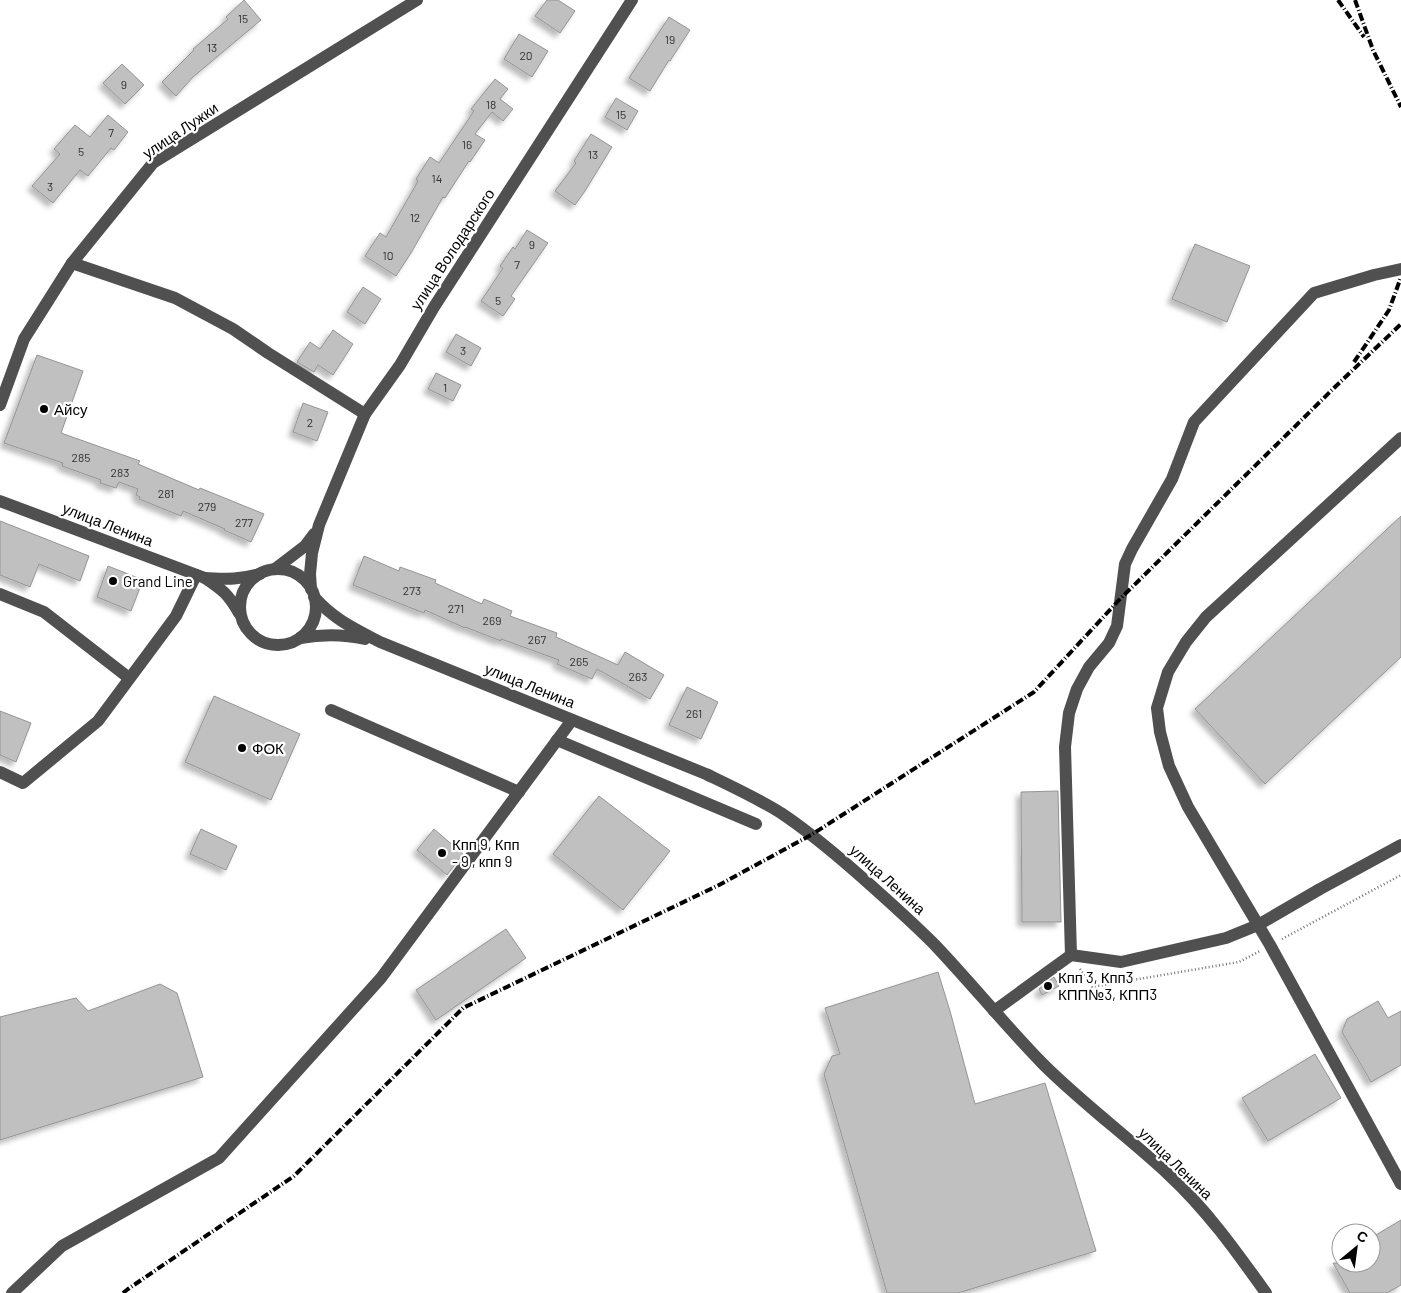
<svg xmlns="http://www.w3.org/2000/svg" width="1401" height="1293" viewBox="0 0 1401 1293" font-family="Barlow,sans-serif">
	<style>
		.building { fill: #c0c0c0; stroke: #949494; filter: url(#shadow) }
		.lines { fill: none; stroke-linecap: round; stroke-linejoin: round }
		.path { stroke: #727272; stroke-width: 2.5; stroke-dasharray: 1 2.5; stroke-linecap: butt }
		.minor { stroke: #505050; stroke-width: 12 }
		.rail { stroke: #000; stroke-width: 4; stroke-dasharray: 8 2.5 1 2.5; stroke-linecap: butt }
		.poi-dot { fill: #000; stroke: #fff; stroke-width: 2 }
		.labels { text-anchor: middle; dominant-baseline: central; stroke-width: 4.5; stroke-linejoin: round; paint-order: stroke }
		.number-label { font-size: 12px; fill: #303030 }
		.street-label { font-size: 15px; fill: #000; stroke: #fff }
		.poi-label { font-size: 15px; fill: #000; stroke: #fff; text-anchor: start }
	</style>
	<defs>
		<filter id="shadow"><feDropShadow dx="-4.5" dy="4.5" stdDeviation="2.5" flood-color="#0004"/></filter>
	</defs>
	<rect width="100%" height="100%" fill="#fff"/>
	<g class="building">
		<path d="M244,0l17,20 -68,57 -17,19 -14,-14 32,-32 -1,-1 35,-30 -2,-2z"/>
		<path d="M547,0h11l17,11 -15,22 -25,-17z"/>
		<path d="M669,17l21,13 -20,31 -1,-1 -19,31 -21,-13z"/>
		<path d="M519,34l29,17 -16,26 -28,-18z"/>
		<path d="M122,64l22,21 -19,19 -22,-21z"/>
		<path d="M495,79l13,10 -8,10 13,10 -10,12 -11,-9 -17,22 10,6 -15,22 -1,-1 -24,37 -2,-1 -32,56 -15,23 -31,-20 15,-23 6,4 32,-56 -2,-2 14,-22 9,6 35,-52 -3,-2z"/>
		<path d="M616,98l22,13 -11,19 -22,-13z"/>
		<path d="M108,115l20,17 -14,18 -3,-2 -23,28 -8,-6 -27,33 -21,-17 28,-32 -6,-5 21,-24 15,12z"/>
		<path d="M591,134l21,13 -27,44 -10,14 -20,-14 21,-28 -2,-2z"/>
		<path d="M527,230l21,13 -37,53 4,3 -12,17 -22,-15 22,-33 -3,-2 13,-19 2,2z"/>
		<path d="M1195,244l55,22 -23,56 -55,-23z"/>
		<path d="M363,287l18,12 -16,25 -18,-12z"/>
		<path d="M333,330l20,14 -20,31 -15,-10 -4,7 -17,-10 13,-20 10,7z"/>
		<path d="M456,334l25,14 -10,18 -25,-14z"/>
		<path d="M37,355l46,16 -22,62 79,28 -2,3 61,26 1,-2 64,26 -13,28 -27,-12 1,-1 -42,-18 -2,5 -42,-17 1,-2 -4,-2 2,-6 -19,-7 -3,6 -16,-5 1,-3 -39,-14 1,-3 -59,-20z"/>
		<path d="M436,373l25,12 -8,16 -25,-12z"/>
		<path d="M303,403l25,9 -11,29 -24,-9z"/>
		<path d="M1401,516v141l-136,127 -70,-75z"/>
		<path d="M0,521l89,35 -9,25 -41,-17 -9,23 -30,-12z"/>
		<path d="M364,556l35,15 1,-4 36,13 -1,3 47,21 2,-5 28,12 -2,5 47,17 -1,4 62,28 7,-13 39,23 -14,24 -53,-30 -5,10 -35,-15 2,-4 -58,-21v2l-36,-14v1l-40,-18 -1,3 -41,-16 -30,-12z"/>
		<path d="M108,566l35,14 -12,31 -34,-14z"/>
		<path d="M687,687l31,15 -17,37 -32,-14z"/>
		<path d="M214,696l86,38 -29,66 -86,-38z"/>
		<path d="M0,711l31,12 -15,39 -16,-7z"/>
		<path d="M1058,791l3,131h-39l-1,-130z"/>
		<path d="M599,796l71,55 -47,59 -70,-56z"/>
		<path d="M201,829l36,17 -11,24 -36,-16z"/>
		<path d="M434,829l29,25 -16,21 -30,-25z"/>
		<path d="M506,929l20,29 -90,62 -20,-30z"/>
		<path d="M938,972l12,39 25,93 70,-21 51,168 -138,42h-71l-63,-219 8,-18 8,-2 -15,-46z"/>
		<path d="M1054,977l5,9 -17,9 -3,-6z"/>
		<path d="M160,984l17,9 26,84 -203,63v-123l76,-19 12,13z"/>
		<path d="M1378,1001l10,17 13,-7v54l-30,17 -29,-50 5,-13z"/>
		<path d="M1315,1054l26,44 -73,43 -26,-43z"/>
		<path d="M1401,1220v65l-14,8h-37l-17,-30h38v-25z"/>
	</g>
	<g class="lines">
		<g class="path">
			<path d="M1282,939l119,-64"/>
			<path d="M1080,969l12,18 147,-25 21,-11"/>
		</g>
		<g class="minor">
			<path d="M72,263l103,35 58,31 35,24 97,61"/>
			<path d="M1401,269l-27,6 -60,18 -120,129 -22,57 -40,70 -7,15 -8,62 -8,17 -20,24 -12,22 -8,24 -4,34 6,208 50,7 105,-24 32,-13 62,-36 81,-44"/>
			<path d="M0,405l24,-66 48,-76 81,-100 264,-163"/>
			<path d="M1401,438l-195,179 -20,25 -18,30 -11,36 3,24 9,34 19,41 82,138 131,239"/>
			<path d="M0,501l205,77c22,1 33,2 55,-4"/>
			<path d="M275,569l30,-23 9,-12"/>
			<circle cx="278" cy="607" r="38"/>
			<path d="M205,578c18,12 23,16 34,35"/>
			<path d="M311,589l-1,-15 2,-21 7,-28 46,-111 35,-49 34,-58 198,-307"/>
			<path d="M0,594l44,18 85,66"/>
			<path d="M314,597c21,23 39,31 66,45l326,132c25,12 51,24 75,39 27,18 52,39 76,60 26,23 52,46 77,71 37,39 71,81 109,120 39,39 84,72 125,110 38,35 68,77 98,119"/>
			<path d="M300,638c23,-4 43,-4 65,1"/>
			<path d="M331,710l188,82"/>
			<path d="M557,740l199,84"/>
			<path d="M0,772l23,11 75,-62 78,-105 20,-41"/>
			<path d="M994,1011l77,-56"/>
			<path d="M12,1293l50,-47 157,-88 162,-180 191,-258"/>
		</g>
		<g class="rail">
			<path d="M1338,0l26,37"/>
			<path d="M1355,0l18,50 28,57"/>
			<path d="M1354,362l13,-19 22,-33 12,-33"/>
			<path d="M123,1293l5,-4 166,-113 169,-168 256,-123 92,-50 223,-143 86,-93 215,-212 66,-63"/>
		</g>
	</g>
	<g class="poi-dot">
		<circle cx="44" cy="409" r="5"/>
		<circle cx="113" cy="581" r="5"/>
		<circle cx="242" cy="748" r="5"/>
		<circle cx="442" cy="853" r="5"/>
		<circle cx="1048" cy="986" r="5"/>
	</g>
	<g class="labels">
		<g class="number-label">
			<text x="243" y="18">15</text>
			<text x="670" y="39">19</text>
			<text x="212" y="47">13</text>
			<text x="526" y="55">20</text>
			<text x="124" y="84">9</text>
			<text x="491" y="104">18</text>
			<text x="621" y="114">15</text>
			<text x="111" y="132">7</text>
			<text x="467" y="144">16</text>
			<text x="81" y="151">5</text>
			<text x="593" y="154">13</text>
			<text x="437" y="178">14</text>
			<text x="50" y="186">3</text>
			<text x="415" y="217">12</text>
			<text x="532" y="244">9</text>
			<text x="388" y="255">10</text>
			<text x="517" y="264">7</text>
			<text x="498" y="300">5</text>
			<text x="463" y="350">3</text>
			<text x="445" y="387">1</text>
			<text x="310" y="422">2</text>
			<text x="81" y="457">285</text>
			<text x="120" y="472">283</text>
			<text x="166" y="493">281</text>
			<text x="207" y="506">279</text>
			<text x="244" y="522">277</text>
			<text x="412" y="590">273</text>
			<text x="456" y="608">271</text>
			<text x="492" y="620">269</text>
			<text x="537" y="639">267</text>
			<text x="579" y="661">265</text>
			<text x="638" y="676">263</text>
			<text x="694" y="713">261</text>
		</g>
		<g class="street-label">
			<text transform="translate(180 130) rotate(-34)">улица Лужки</text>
			<text transform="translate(452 249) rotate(-57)">улица Володарского</text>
			<text transform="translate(108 524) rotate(21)">улица Ленина</text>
			<text transform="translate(530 685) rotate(22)">улица Ленина</text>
			<text transform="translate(888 879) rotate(42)">улица Ленина</text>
			<text transform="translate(1176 1163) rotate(44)">улица Ленина</text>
		</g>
		<g class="poi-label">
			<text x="54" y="409">Айсу</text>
			<text x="123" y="581">Grand Line</text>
			<text x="252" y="748">ФОК</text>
			<text x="452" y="844">Кпп 9, Кпп<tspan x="452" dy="17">- 9 , кпп 9</tspan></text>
			<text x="1058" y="977">Кпп 3, Кпп3<tspan x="1058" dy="17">КПП№3, КПП3</tspan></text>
		</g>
	</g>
	<g transform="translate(1356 1248) rotate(29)"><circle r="24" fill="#ffffff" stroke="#999999"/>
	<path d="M0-4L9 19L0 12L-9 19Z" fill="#000000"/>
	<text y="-8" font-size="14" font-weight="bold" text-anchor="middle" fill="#000000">С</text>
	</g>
</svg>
